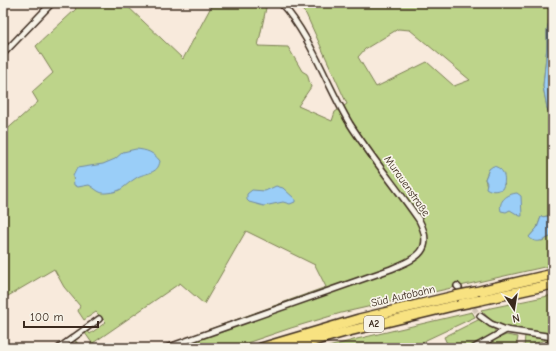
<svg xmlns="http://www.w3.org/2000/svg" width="556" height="351" viewBox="0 0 556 351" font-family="'Comic Neue',sans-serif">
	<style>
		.green { fill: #bdd48a; stroke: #7c7f54; fill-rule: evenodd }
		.water { fill: #9acef8; stroke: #748ca1 }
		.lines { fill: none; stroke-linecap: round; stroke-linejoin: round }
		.minor-tunnel { stroke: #d2c4b6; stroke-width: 5; stroke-dasharray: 5 2.5; stroke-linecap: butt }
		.minor-casing { stroke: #3b2a1e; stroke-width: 8 }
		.motorway-casing { stroke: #3b2a1e; stroke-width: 12 }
		.minor { stroke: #f7f3e8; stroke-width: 5 }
		.motorway { stroke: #f8e281; stroke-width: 9 }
		.motorway-bridge-casing { stroke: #3b2a1e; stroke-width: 12; stroke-linecap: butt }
		.motorway-bridge { stroke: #f8e281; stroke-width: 9 }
		.labels { text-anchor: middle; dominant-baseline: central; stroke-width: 3.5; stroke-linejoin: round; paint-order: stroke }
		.shield { fill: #f7f3e8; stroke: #73665b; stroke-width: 1 }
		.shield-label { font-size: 10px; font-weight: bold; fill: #3b2a1e }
		.street-label { font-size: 11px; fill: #3b2a1e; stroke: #f7f3e8 }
	</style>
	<rect width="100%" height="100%" fill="#f8eadc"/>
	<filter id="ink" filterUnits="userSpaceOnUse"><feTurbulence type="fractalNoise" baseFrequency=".025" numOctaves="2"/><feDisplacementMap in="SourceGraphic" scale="8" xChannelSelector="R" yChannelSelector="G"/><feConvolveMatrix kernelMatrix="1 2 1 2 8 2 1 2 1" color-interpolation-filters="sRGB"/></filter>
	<g filter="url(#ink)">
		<g class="green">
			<path d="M71,3h53l59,56 30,-56h47l6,5 -8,38 30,1 14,24 5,3 4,13 -13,19 34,15 3,-9 12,-8 -41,-90 -11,-11h258l-6,27v16l-4,40 4,22 6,15v96l-5,-3 -7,1 -4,11 -8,9 13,4 11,-6v30l-212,48 -50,15 -59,20h-74l168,-61 -11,-22 -69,-34 -42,73 -24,-21 -87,60 1,5h-9l7,-5 -7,-10 -10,7 6,8h-1l-6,-8 -9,7v1h-6l27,-19 4,5 16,-12 -10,-10 -12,8 -6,-9 2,-5 -16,-19 -10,-18 -51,30v-166l35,-31 -6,-10 21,-19 -17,-27 40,-37zM398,29l12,1 60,50 -16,6 -27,-24 -51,25 -18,-30 7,-8zM489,169l16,15 -18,2 -2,-7z"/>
			<path d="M553,295v39l-50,-6 -10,-5 -12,-13z"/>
			<path d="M472,312l3,5 -49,23 -9,8h-92l32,-9z"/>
			<path d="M480,319l15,10v3l-3,4 -24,12h-19l-5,-11z"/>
			<path d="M506,335l12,2 -2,11h-27l-2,-5z"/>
			<path d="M525,335l23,4v2l-2,2 -1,-3 -21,7z"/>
		</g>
		<g class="water">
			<path d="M553,7v116l-6,-15 -4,-22 4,-40v-16z"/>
			<path d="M136,149c11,1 17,3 24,12 -2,14 -15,11 -24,17 -13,8 -13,14 -30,15 -7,1 -11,-5 -17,-8l-11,2 -4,-2 -1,-9 4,-8 26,-4 12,-5 8,-7z"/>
			<path d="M493,166c12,2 14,14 9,23 -6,2 -10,3 -16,-1l1,-5 -2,-4 4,-10z"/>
			<path d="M276,186l7,2 12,11v3l-5,2 -7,-2 -19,4 -15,-4 -2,-2v-6l5,-4 13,1z"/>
			<path d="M517,193l4,3 1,20h-2l-10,-6 -4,2 -5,-1c-3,-10 6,-17 16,-18z"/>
			<path d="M548,216l5,3 -1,17c-8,4 -16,9 -23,1l8,-9 4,-11z"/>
		</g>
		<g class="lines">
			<path class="minor-tunnel" d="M469,302l11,14"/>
			<defs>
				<g id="minor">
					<path d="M3,54l49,-51"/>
					<path d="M457,286l2,2"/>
					<path d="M480,316l11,8 15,6 47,7"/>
					<path d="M59,348l40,-29"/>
					<path d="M166,348l225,-79c26,-11 44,-18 28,-49 -22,-32 -48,-63 -69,-96 -24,-40 -38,-86 -69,-121"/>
					<path d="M474,348l32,-18"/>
					<path d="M544,348l9,-7"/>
				</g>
				<g id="motorway">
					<path d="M475,292l78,-18"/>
					<path d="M481,300l72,-16"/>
					<path d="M261,348l98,-29 96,-23"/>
					<path d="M288,348l57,-16 116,-28"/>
				</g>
			</defs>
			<use href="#minor" class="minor-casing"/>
			<use href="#motorway" class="motorway-casing"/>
			<use href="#minor" class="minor"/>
			<use href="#motorway" class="motorway"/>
			<defs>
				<g id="motorway-bridge">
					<path d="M455,296l20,-4"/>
					<path d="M461,304l20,-4"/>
				</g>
			</defs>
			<use href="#motorway-bridge" class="motorway-bridge-casing"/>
			<use href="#motorway-bridge" class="motorway-bridge"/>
		</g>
	</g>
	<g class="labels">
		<rect class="shield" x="364" y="316" width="20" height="16" rx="3"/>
		<g class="shield-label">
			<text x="374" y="324">A2</text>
		</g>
		<g class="street-label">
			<text transform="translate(407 186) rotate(55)">Murauenstraße</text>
			<text transform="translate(403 296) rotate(-13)">Süd Autobahn</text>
		</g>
	</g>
	<rect width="556" height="351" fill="none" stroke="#f7f3e8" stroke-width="16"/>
	<rect x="8" y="8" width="540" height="335" fill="none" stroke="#3b2a1e" stroke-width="1.5" filter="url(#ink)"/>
	<g transform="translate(514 309) rotate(168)" stroke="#f7f3e8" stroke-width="3" paint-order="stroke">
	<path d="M0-3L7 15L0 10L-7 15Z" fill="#3b2a1e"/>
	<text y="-6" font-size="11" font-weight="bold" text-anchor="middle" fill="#3b2a1e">N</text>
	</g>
	<path d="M24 321v6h74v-6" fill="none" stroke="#3b2a1e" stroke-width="2"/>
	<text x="30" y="321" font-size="12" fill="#3b2a1e" stroke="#f7f3e8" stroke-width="3" paint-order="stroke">100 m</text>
</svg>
